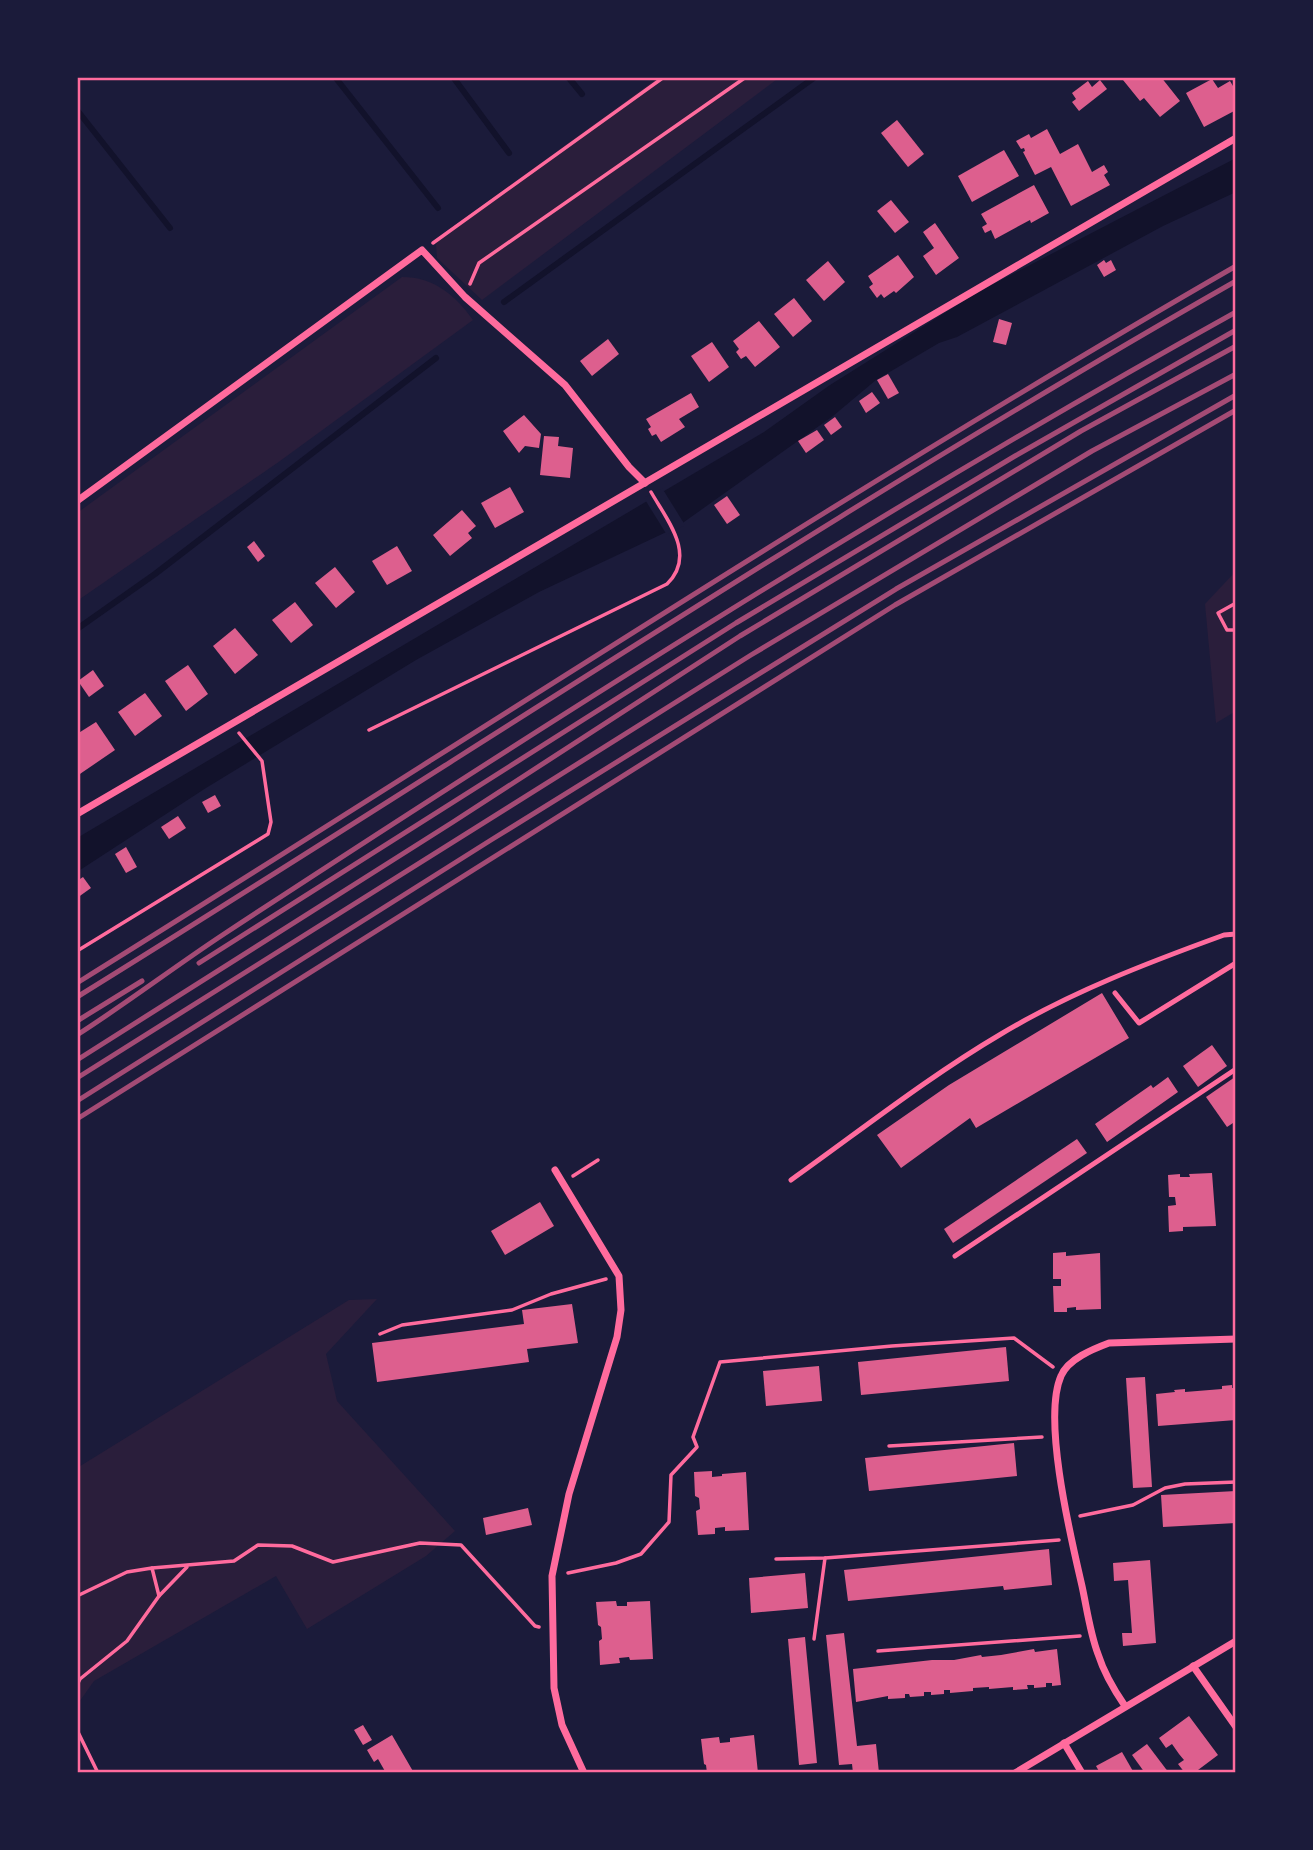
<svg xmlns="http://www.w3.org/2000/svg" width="1313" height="1850" viewBox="0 0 1313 1850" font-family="Rubik,sans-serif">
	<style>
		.green { fill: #2a1e3b }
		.water { fill: #12122b }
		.pier { fill: #1b1b3a }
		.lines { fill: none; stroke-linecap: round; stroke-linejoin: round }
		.stream { stroke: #12122b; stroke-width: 6 }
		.building { fill: #dd5f8e }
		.path { stroke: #ff6b9d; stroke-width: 3.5 }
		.service { stroke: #ff6b9d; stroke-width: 5 }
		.minor { stroke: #ff6b9d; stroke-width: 7 }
		.rail { stroke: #a44b75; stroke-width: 5 }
		.neatline { fill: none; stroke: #ff6b9d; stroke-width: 2.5 }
	</style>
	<rect width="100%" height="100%" fill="#1b1b3a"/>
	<g class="green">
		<path d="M659,77h121l-298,223 -45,-42 -1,-14 7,-10z"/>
		<path d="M402,277c32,0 53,18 71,43l-193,141 -203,140v-88z"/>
		<path d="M1236,571v140l-20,12 -11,-119z"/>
		<path d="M377,1299l-51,55 11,47 118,130 -29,25 -119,73 -31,-53 -182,105 -17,24v-237l272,-168z"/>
	</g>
	<path class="water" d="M1236,158v34l-73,34 -206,111 -18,6 -63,37 -43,36 -156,111 -138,65 -123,68 -210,128 -129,84v-34l687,-406 66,-47 148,-93z"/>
	<path class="pier" d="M662,488l23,37 -18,10 -23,-37z"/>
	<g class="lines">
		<g class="stream">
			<path d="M335,77l103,131"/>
			<path d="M453,77l56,76"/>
			<path d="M568,77l14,17"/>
			<path d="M77,110l93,118"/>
			<path d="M504,302l311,-225"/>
			<path d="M77,629l78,-55 281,-216"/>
		</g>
	</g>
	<g class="building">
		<path d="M1128,77h33l19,24 -20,16 -16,-19 -4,3 -17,-21z"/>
		<path d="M1212,79l6,9 12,-7 6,10v19l-32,17 -18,-34z"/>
		<path d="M1100,80l7,9 -28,22 -7,-9 4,-3 -4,-6 16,-12 4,6z"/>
		<path d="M897,120l27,34 -16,13 -27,-34z"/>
		<path d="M1047,129l13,25 18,-10 14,28 12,-7 4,7 -4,3 6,10 -39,21 -20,-39 -16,8 -12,-23 2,-1 -1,-3 -3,1 -5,-8 13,-7 2,4z"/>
		<path d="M1004,150l15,26 -47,26 -14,-26z"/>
		<path d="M1034,185l15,28 -18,10 -1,-3 -35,19 -4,-9 -6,3 -3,-6 5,-3 -6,-10z"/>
		<path d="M891,200l18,22 -14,11 -18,-22z"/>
		<path d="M935,223l24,35 -23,17 -13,-19 11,-8 -11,-16z"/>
		<path d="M898,255l16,22 -18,16 -2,-2 -10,7 -3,-4 -4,4 -8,-11 4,-3 -5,-8z"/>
		<path d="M1104,260l2,3 5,-3 5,10 -12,7 -7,-12z"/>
		<path d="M828,261l17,21 -21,19 -18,-21z"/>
		<path d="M794,298l18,23 -19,16 -19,-23z"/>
		<path d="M999,319l13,4 -6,22 -13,-3z"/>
		<path d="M759,321l21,26 -25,20 -9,-11 -5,3 -5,-7 3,-3 -6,-8z"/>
		<path d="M608,339l11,15 -27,22 -12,-15z"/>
		<path d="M712,342l17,25 -20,15 -18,-26z"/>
		<path d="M888,374l11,19 -11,6 -11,-19z"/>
		<path d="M872,392l8,11 -14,10 -7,-12z"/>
		<path d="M691,393l8,14 -20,12 6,8 -24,15 -5,-8 -4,2 -4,-7 3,-2 -5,-8z"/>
		<path d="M524,415l17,19 -2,14 -14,-2 -6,7 -16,-22z"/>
		<path d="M835,417l7,10 -11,8 -7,-10z"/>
		<path d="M817,430l7,10 -18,13 -8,-12z"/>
		<path d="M544,436l15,1 -1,9 15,2 -3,30 -30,-3z"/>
		<path d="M510,487l14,25 -29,16 -14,-25z"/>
		<path d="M727,496l13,19 -13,9 -13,-19z"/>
		<path d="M462,510l14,16 -8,7 4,5 -22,18 -17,-21z"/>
		<path d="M254,541l11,15 -7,6 -11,-15z"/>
		<path d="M397,546l15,25 -25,14 -15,-24z"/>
		<path d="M335,567l20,25 -19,16 -21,-25z"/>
		<path d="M295,602l18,23 -22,18 -19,-23z"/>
		<path d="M235,628l23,27 -23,19 -22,-28z"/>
		<path d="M188,665l20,29 -22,17 -21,-30z"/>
		<path d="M93,670l11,16 -15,11 -11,-16z"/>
		<path d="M145,693l17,23 -27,20 -17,-24z"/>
		<path d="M96,722l19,28 -38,26v-42z"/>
		<path d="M215,795l6,11 -13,7 -6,-11z"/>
		<path d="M178,816l8,12 -17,11 -8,-12z"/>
		<path d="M126,847l11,20 -11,6 -11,-19z"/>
		<path d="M83,877l8,11 -14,10v-17z"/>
		<path d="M1102,993l27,45 -153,90 -6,-10 -69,50 -24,-33 72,-50z"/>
		<path d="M1212,1045l15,21 -29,21 -15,-21z"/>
		<path d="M1168,1077l10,15 -71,50 -12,-18 56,-39 2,3z"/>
		<path d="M1235,1077l1,44 -9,6 -21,-30z"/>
		<path d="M1077,1139l10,14 -134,90 -9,-14z"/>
		<path d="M1212,1173l4,53 -33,1v4l-14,1 -1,-26 8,-1 -1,-8h-6l-1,-22 12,-1v3h10l-1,-3z"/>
		<path d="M540,1202l14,24 -49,29 -14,-24z"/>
		<path d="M1066,1252v4l34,-3 1,56 -25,1v-3l-9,1v4h-13l-1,-26h8v-7h-8v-26z"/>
		<path d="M572,1304l6,39 -51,6 2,13 -152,20 -5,-39 152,-19 -2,-14z"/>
		<path d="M1006,1347l3,34 -148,14 -3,-33z"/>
		<path d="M819,1366l3,35 -56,5 -3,-35z"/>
		<path d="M1145,1377l7,110 -19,1 -7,-110z"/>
		<path d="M1232,1385v3h4v32l-78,6 -2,-32 19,-2 -1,-2 11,-1v3l37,-3v-3z"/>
		<path d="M1014,1443l3,33 -148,15 -4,-33z"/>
		<path d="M712,1471v6l10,-1v-2l24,-2 3,58 -24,1v-4l-10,1v6l-17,1 -2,-24 4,-2 -1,-11 -4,-2 -1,-24z"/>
		<path d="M1236,1491v32l-73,4 -2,-32z"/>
		<path d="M528,1508l4,17 -46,10 -3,-17z"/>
		<path d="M1049,1549l3,36 -48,5 -1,-4 -155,15 -4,-31z"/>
		<path d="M1150,1560l6,83 -33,3 -1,-13h10l-4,-53 -14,1 -1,-18z"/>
		<path d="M805,1573l3,35 -57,5 -2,-35z"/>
		<path d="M616,1601l1,5h10v-4l23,-1 3,58 -23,1 -1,-3 -10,1 1,5 -20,2 -1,-24 3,-2 -1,-12 -3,-2 -2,-23z"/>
		<path d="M844,1633l13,113 19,-2 3,29h-26l-1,-9 -13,1 -13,-130z"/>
		<path d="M805,1637l12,126 -18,2 -11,-126z"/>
		<path d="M1034,1649l1,3 22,-3 4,36 -9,1v-3h-6v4l-12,1v-3h-7l1,4 -15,1v-3l-24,2v-2l-16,1v3l-23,2v-3h-6v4l-13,1v-3h-7v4l-14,1 -1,-3h-4v4l-17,1v-3l-32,6 -3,-33 79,-9h22l27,-5 1,2 19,-2z"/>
		<path d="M1189,1716l29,39 -24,18h-9l-7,-9 6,-4 -5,-6 -7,-10 -6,4 -7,-10z"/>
		<path d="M363,1725l9,15 -9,5 -9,-15z"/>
		<path d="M392,1735l22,38h-28l-8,-14 -4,3 -7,-12z"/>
		<path d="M754,1735l4,38h-51l-1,-8 -2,-1 -3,-25 18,-2 1,6 10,-1v-4z"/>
		<path d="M1147,1744l22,29h-24l-13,-18z"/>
		<path d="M1122,1752l12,21h-34l-4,-7z"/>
	</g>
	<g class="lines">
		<g class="path">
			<path d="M433,243l231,-166"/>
			<path d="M470,284l9,-21 267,-186"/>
			<path d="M1236,603l-18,10 9,17h9"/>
			<path d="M369,730l298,-146c30,-29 0,-64 -16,-92"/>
			<path d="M77,951l191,-117 3,-12 -9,-61 -23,-28"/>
			<path d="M573,1176l25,-16"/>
			<path d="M380,1334l22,-9 110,-15 39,-16 55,-15"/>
			<path d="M889,1446l153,-9"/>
			<path d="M1080,1516l53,-11 32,-17 20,-4 51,-2"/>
			<path d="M776,1559l49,-1 234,-18"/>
			<path d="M152,1568l82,-7 24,-16 34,1 41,16 87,-19 41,2 74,81 4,1"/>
			<path d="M568,1573l48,-10 25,-9 28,-32 2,-47 26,-28 -4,-10 27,-75 172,-16 122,-8 39,29"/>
			<path d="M77,1596l50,-24 25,-4 7,28 -32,45 -47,38 -3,6"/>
			<path d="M159,1596l28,-29"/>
			<path d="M814,1639l11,-81"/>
			<path d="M878,1651l202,-15"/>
			<path d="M77,1730l21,43"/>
		</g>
		<g class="service">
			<path d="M1115,993l24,30 97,-60"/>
			<path d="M791,1180c69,-49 137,-103 210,-146 70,-42 146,-71 223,-99l12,-1"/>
			<path d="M955,1256l281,-187"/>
		</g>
		<g class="minor">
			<path d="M77,501l345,-251 43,47 100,88 64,82 16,16"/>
			<path d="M77,814l1159,-676"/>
			<path d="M555,1170l64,106 2,34 -4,27 -48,157 -17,82 2,112 8,37 22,48"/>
			<path d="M1193,1666l43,61"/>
			<path d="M1125,1706c-11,-16 -21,-33 -27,-52 -8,-21 -11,-45 -16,-68 -11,-48 -40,-167 -21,-210 7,-17 32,-27 48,-33l127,-4"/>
			<path d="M1064,1743l18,30"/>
			<path d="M1015,1773l221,-132"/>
		</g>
		<g class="rail">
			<path d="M199,963l537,-340 279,-167 221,-126"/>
			<path d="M77,983c386,-240 765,-490 1159,-717"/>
			<path d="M77,997c386,-239 764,-491 1159,-716"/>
			<path d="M77,1021l65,-40"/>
			<path d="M77,1035c50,-32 97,-68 147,-101 331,-217 666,-430 1012,-622"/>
			<path d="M77,1060l376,-238 287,-186 341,-205 155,-85"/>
			<path d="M77,1078l674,-423 341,-204 144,-77"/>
			<path d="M77,1101l414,-261 405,-251 340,-194"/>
			<path d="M77,1119l818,-514 341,-195"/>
		</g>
	</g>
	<rect width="1313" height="1850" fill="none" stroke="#1b1b3a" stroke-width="158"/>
	<rect x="79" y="79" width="1155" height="1692" class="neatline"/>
</svg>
